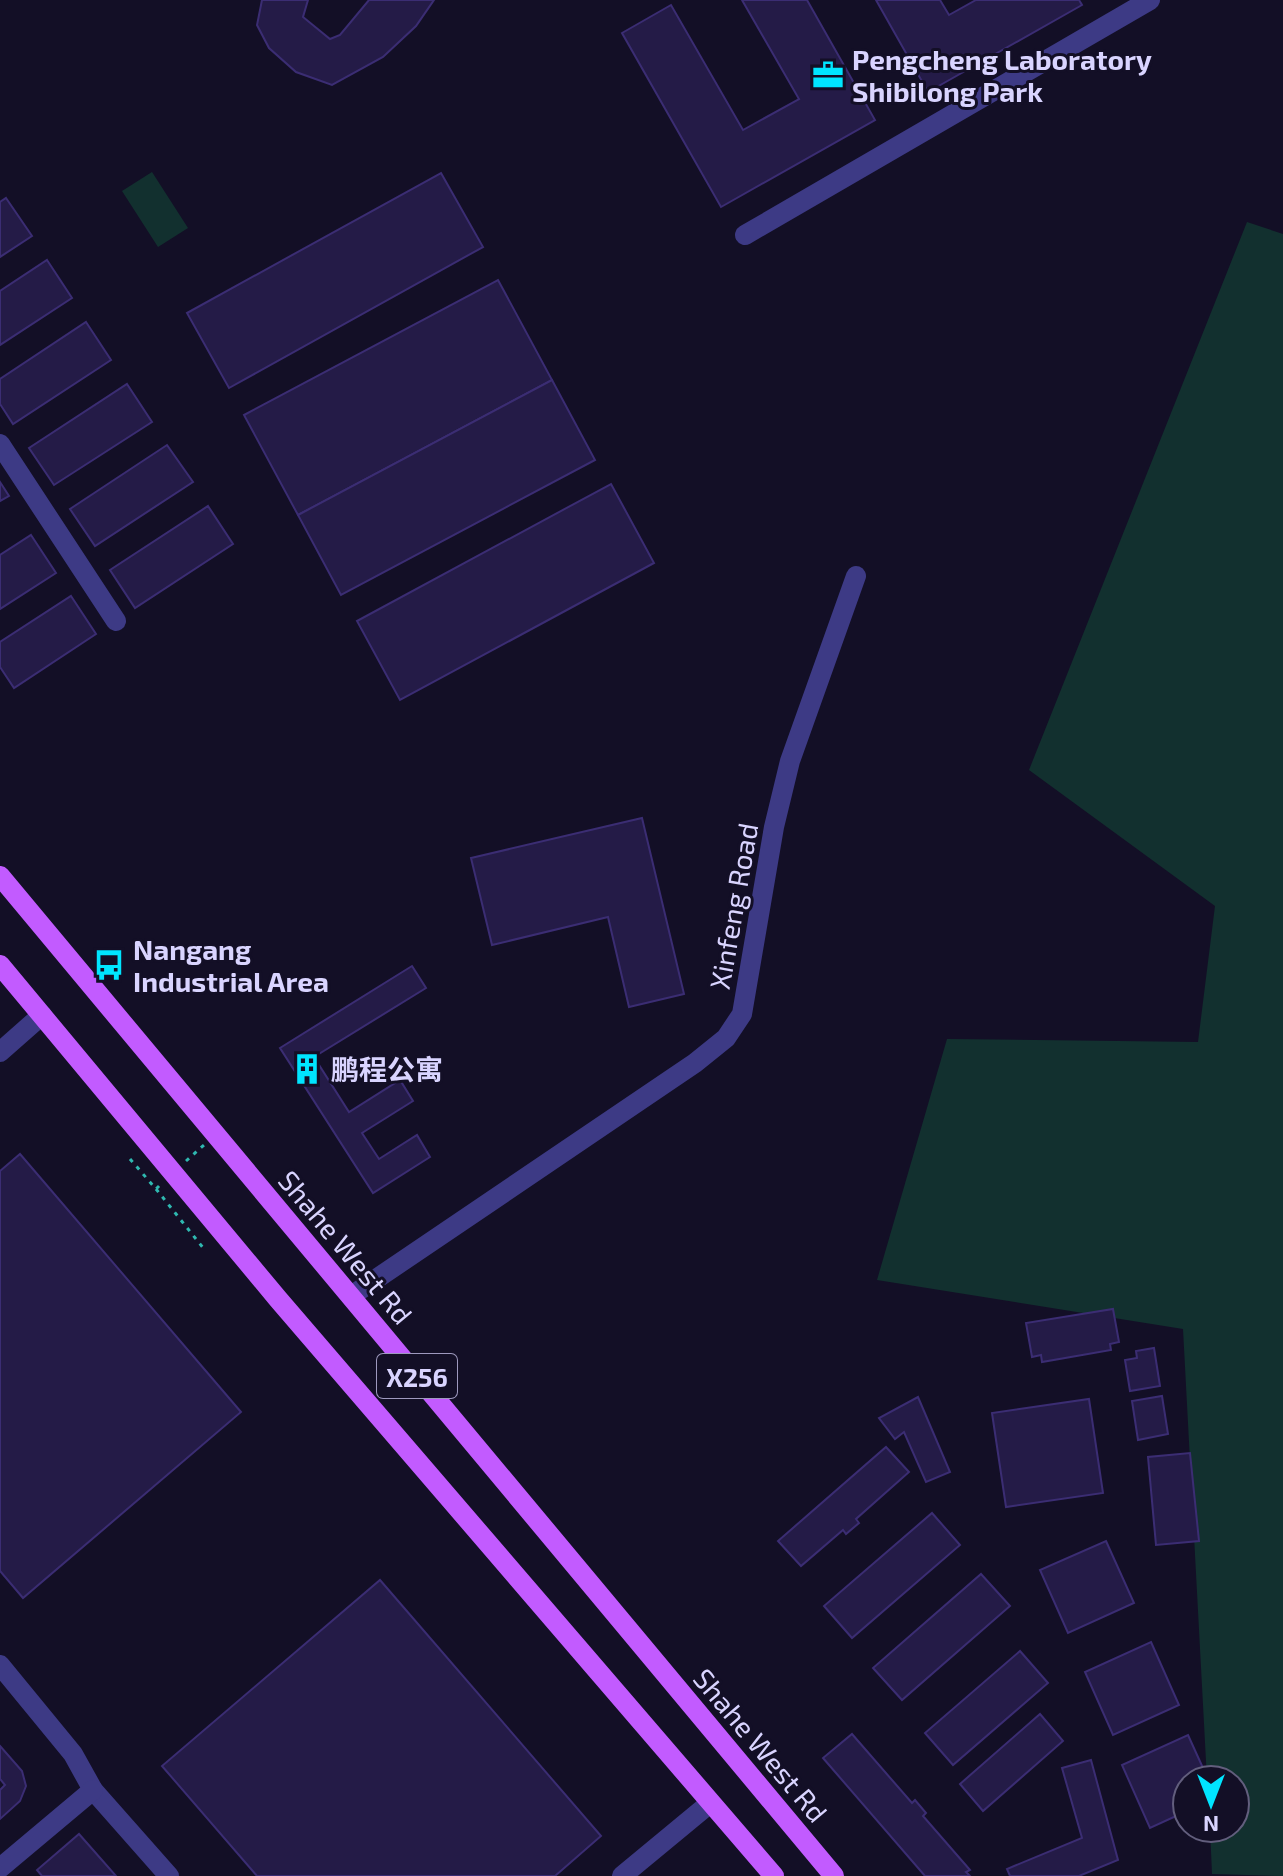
<svg xmlns="http://www.w3.org/2000/svg" width="1283" height="1876" viewBox="0 0 1283 1876" font-family="'Exo 2','Noto Sans SC',sans-serif">
	<style>
		.green { fill: #12302f }
		.building { fill: #241b47; stroke: #3b2d73; stroke-width: 2 }
		.lines { fill: none; stroke-linecap: round; stroke-linejoin: round }
		.path { stroke: #2fb8b0; stroke-width: 3; stroke-dasharray: 4 6; stroke-linecap: butt }
		.minor { stroke: #3d3a85; stroke-width: 20 }
		.major { stroke: #c25bff; stroke-width: 20 }
		.labels { text-anchor: middle; dominant-baseline: central; stroke-width: 6; stroke-linejoin: round; paint-order: stroke }
		.shield { fill: #130f26; stroke: #9e99be; stroke-width: 2 }
		.shield-label { font-size: 26px; font-weight: bold; fill: #d9d4ff }
		.poi-label { font-size: 28px; font-weight: bold; fill: #d9d4ff; stroke: #130f26; text-anchor: start }
		.street-label { font-size: 28px; fill: #d9d4ff; stroke: #130f26 }
	</style>
	<rect width="100%" height="100%" fill="#130f26"/>
	<g class="green">
		<path d="M152,172l36,56 -30,19 -36,-56z"/>
		<path d="M1247,222l36,12v1642l-71,-2 -2,-46h25v-48h-28l-24,-451 -306,-49 70,-241 251,3 17,-136 -186,-136z"/>
	</g>
	<g class="building">
		<path d="M262,0h46l-5,17 27,22 10,-4 29,-35h65l-18,26 -33,31 -51,28 -36,-13 -27,-24 -12,-23z"/>
		<path d="M742,0h65l68,120 -154,87 -99,-174 49,-28 72,125 56,-31z"/>
		<path d="M876,0h64l9,15 27,-15h103l3,5 -154,87z"/>
		<path d="M441,173l42,74 -254,141 -42,-75z"/>
		<path d="M6,198l26,38 -32,21v-55z"/>
		<path d="M47,260l25,38 -72,47v-54z"/>
		<path d="M498,280l54,100 -254,135 -54,-100z"/>
		<path d="M86,322l25,38 -98,64 -13,-20v-25z"/>
		<path d="M552,380l43,80 -254,135 -43,-80z"/>
		<path d="M127,384l25,38 -98,63 -25,-37z"/>
		<path d="M167,445l26,37 -98,64 -25,-37z"/>
		<path d="M0,482l9,14 -9,5z"/>
		<path d="M611,484l43,79 -254,137 -43,-79z"/>
		<path d="M208,506l25,38 -98,64 -25,-38z"/>
		<path d="M31,535l25,38 -56,36v-54z"/>
		<path d="M71,596l25,38 -82,54 -14,-21v-25z"/>
		<path d="M642,818l42,176 -55,13 -21,-90 -116,28 -21,-87z"/>
		<path d="M412,966l14,22 -112,69 35,55 51,-32 13,21 -51,32 17,26 38,-24 13,22 -57,36 -93,-145z"/>
		<path d="M20,1154l221,258 -218,186 -23,-27v-400z"/>
		<path d="M1113,1309l6,33 -9,2 1,6 -69,12 -1,-7 -9,2 -6,-34z"/>
		<path d="M1154,1348l6,38 -30,5 -5,-31 12,-2 -1,-7z"/>
		<path d="M1162,1396l6,38 -30,6 -6,-39z"/>
		<path d="M918,1397l32,75 -24,10 -22,-50 -9,7 -16,-21z"/>
		<path d="M1089,1399l14,94 -97,14 -14,-94z"/>
		<path d="M886,1447l23,25 -53,47 3,4 -13,11 -3,-4 -42,36 -23,-25z"/>
		<path d="M1190,1453l9,88 -43,4 -8,-88z"/>
		<path d="M932,1513l28,32 -108,93 -28,-32z"/>
		<path d="M1106,1541l28,62 -66,30 -28,-63z"/>
		<path d="M981,1574l29,32 -108,94 -29,-32z"/>
		<path d="M380,1580l221,256 -46,40h-298l-95,-110z"/>
		<path d="M1151,1642l28,63 -66,30 -28,-63z"/>
		<path d="M1020,1651l28,32 -95,82 -28,-32z"/>
		<path d="M1040,1714l23,27 -80,70 -23,-27z"/>
		<path d="M852,1734l60,69 3,-3 11,13 -3,3 47,54 -4,2 4,4h-45l-102,-118z"/>
		<path d="M1188,1735l20,44 -21,1v31l-37,17 -28,-63z"/>
		<path d="M0,1746l22,25 4,15 -6,15 -20,18v-29l5,-5 -5,-6z"/>
		<path d="M1091,1760l27,100 -39,16h-69l-3,-7 75,-31 -20,-70z"/>
		<path d="M79,1834l37,42h-74l-5,-6z"/>
	</g>
	<g class="lines">
		<g class="path">
			<path d="M130,1159l26,30 4,-4"/>
			<path d="M186,1161l18,-16"/>
			<path d="M156,1189l48,60"/>
		</g>
		<g class="minor">
			<path d="M745,235l405,-235"/>
			<path d="M0,444l116,177"/>
			<path d="M0,1052l42,-37"/>
			<path d="M351,1296l344,-233 31,-25 16,-24 32,-187 16,-66 66,-185"/>
			<path d="M0,1665l73,89 20,36 76,86"/>
			<path d="M0,1868l93,-78"/>
			<path d="M622,1876l87,-72"/>
		</g>
		<g class="major">
			<path d="M0,876l834,1000"/>
			<path d="M0,965l278,334 496,577"/>
		</g>
	</g>
	<defs>
		<symbol id="office-bare" viewBox="-9 -9 18 18"><path d="M-6-3h4V-5.5h4V-3h4V5H-6ZM-1-4.5V-3h2v-1.5ZM-6 0V1H6V0Z" fill="#00e5ff" stroke="#130f26" stroke-width="2.5" paint-order="stroke"/></symbol>
		<symbol id="bus-bare" viewBox="-9 -9 18 18"><path d="M-5-6H5V4H4V6H2V4H-2V6H-4V4H-5ZM-3.5-4V0h7V-4ZM-3.5 1.2v1.5H-2V1.2ZM2 1.2v1.5H3.5V1.2Z" fill="#00e5ff" stroke="#130f26" stroke-width="2.5" paint-order="stroke"/></symbol>
		<symbol id="building-bare" viewBox="-9 -9 18 18"><path d="M-4-6H4V6H1V3H-1V6H-4ZM-2.5-4.3h1.7v1.8h-1.7ZM.8-4.3h1.7v1.8H.8ZM-2.5-1h1.7V.8h-1.7ZM.8-1h1.7V.8H.8Z" fill="#00e5ff" stroke="#130f26" stroke-width="2.5" paint-order="stroke"/></symbol>
	</defs>
	<g fill-rule="evenodd">
		<use href="#office-bare" x="806" y="53" width="44" height="44"/>
		<use href="#bus-bare" x="87" y="943" width="44" height="44"/>
		<use href="#building-bare" x="285" y="1047" width="44" height="44"/>
	</g>
	<g class="labels">
		<rect class="shield" x="377" y="1354" width="80" height="44" rx="6"/>
		<g class="shield-label">
			<text x="417" y="1376">X256</text>
		</g>
		<g class="poi-label">
			<text x="852" y="59">Pengcheng Laboratory<tspan x="852" dy="32">Shibilong Park</tspan></text>
			<text x="133" y="949">Nangang<tspan x="133" dy="32">Industrial Area</tspan></text>
			<text x="331" y="1069">鹏程公寓</text>
		</g>
		<g class="street-label">
			<text transform="translate(733 906) rotate(-80)">Xinfeng Road</text>
			<text transform="translate(346 1247) rotate(50)">Shahe West Rd</text>
			<text transform="translate(761 1745) rotate(50)">Shahe West Rd</text>
		</g>
	</g>
	<g transform="translate(1211 1804) rotate(180)"><circle r="38" fill="#130f26" stroke="#625e7d" stroke-width="2"/>
	<path d="M0-6L14 30L0 20L-14 30Z" fill="#00e5ff"/>
	<text y="-12" font-size="22" font-weight="bold" text-anchor="middle" fill="#d9d4ff">N</text>
	</g>
</svg>
